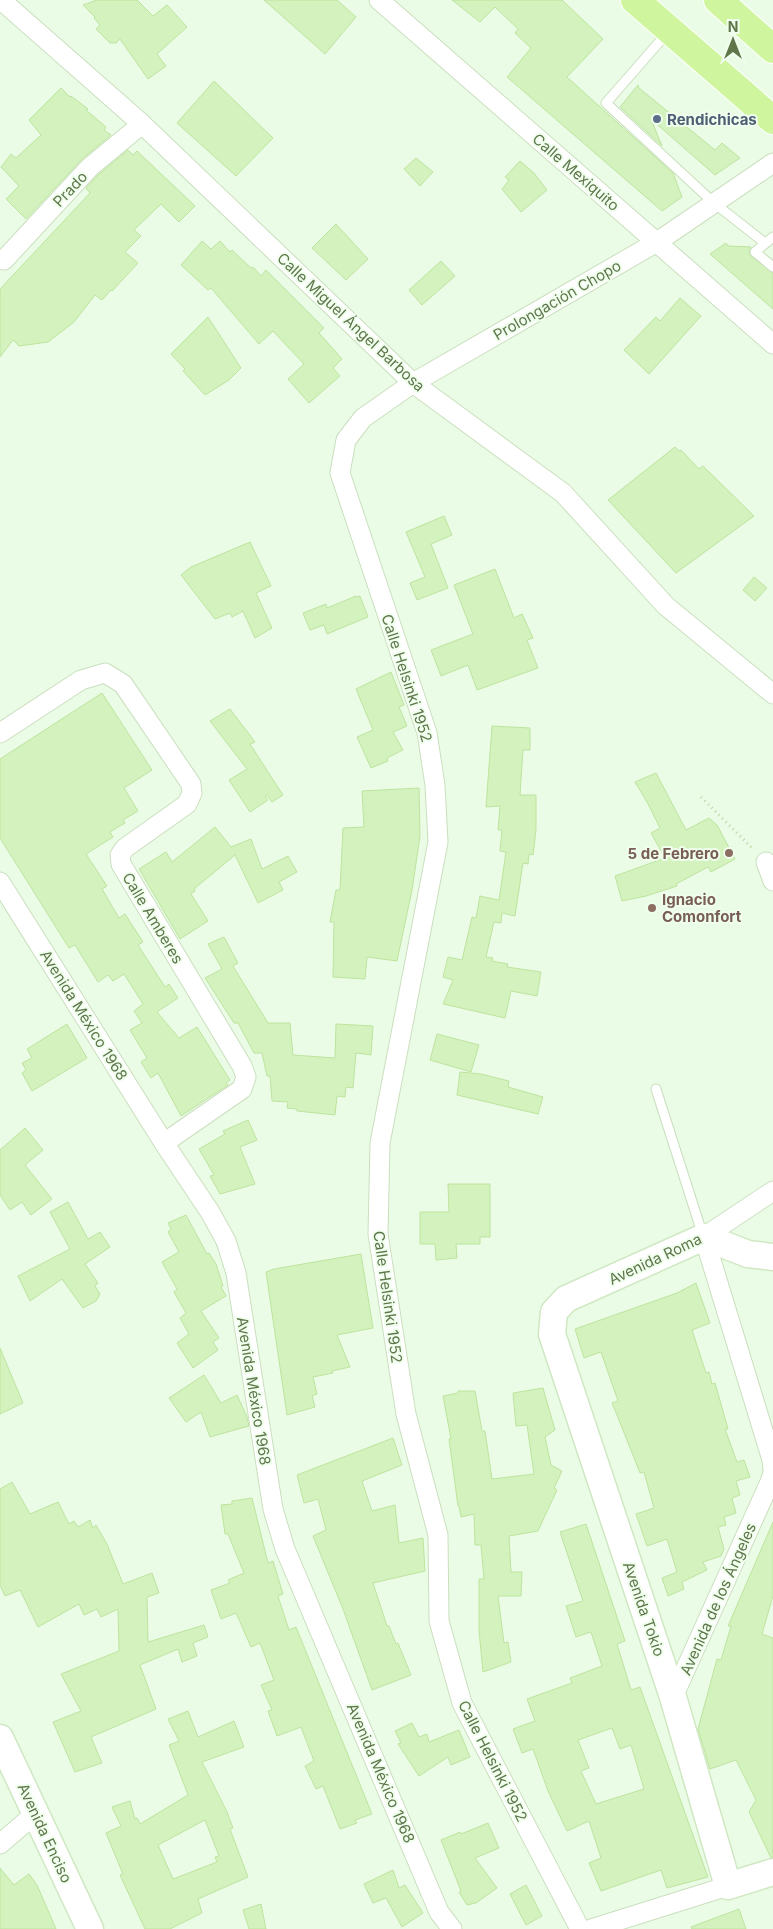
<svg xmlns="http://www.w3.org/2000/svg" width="773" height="1929" viewBox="0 0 773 1929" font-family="Inter,sans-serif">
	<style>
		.building { fill: #d4f2be; stroke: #bde49e; fill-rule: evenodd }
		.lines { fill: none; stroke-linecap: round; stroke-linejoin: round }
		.lane-casing { stroke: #cadfbe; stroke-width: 11 }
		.street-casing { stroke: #cadfbe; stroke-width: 21 }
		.secondary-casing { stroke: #cfe8c2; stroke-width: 29 }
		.highway-casing { stroke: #fff; stroke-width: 30 }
		.path { stroke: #b8d7a1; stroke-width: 3; stroke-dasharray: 1 4; stroke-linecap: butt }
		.lane { stroke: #fff; stroke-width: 9 }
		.street { stroke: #fff; stroke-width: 19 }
		.secondary { stroke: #fff; stroke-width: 26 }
		.highway { stroke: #cff69e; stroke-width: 28 }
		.service-dot { fill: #5c6f8a; stroke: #f0ffed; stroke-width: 2 }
		.education-dot { fill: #8d6e63; stroke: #f0ffed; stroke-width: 2 }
		.labels { text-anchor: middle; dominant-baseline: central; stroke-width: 4; stroke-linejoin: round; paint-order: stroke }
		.service-label { font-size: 15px; font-weight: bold; fill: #4e5e75; stroke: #f0ffed; text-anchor: start }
		.street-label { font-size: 15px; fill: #5f764b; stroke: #f0ffed }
		.education-label { font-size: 15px; font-weight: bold; fill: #785e54; stroke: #f0ffed; text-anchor: end }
	</style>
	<rect width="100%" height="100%" fill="#ebfce6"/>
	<g class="building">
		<path d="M97,0h40l16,16 14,-11 20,22 -30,27 9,12 -18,13 -28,-40 -4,4h-6l-14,-14 4,-4 -6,-7 1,-1 -12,-12z"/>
		<path d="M264,0h73l19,17 -31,37z"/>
		<path d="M452,0h110l41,39 -36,38 106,96 9,24 -20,14 -155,-134 24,-29 -16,-15 3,-4 -23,-22 -15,15z"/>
		<path d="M214,81l59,57 -37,38 -59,-53z"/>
		<path d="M638,85l1,3 76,62 7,-7 18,15 -25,17 -64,-56 11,27 -42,-39z"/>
		<path d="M61,88l9,9 1,-1 17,13 -2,1 20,17 -2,3 7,5 -29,24 -56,60 -20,-20 13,-13 -18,-19 10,-13 5,4 25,-23 -12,-15z"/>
		<path d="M128,150l5,5 4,-4 58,55 -16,16 -18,-18 -27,26 7,6 -16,16 13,11 -26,28 -1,-1 -9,10 -7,-5 -21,27 -26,20 -29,4 -6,-6 -13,17v-68l90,-96 -4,-5 12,-13z"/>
		<path d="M416,158l17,14 -13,14 -16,-17z"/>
		<path d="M520,161l14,12 13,17 -26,22 -19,-23 7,-9 -4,-3z"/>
		<path d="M336,224l32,35 -22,21 -34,-32z"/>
		<path d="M202,241l9,8 9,-8 10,11 2,-2 19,18 2,-1 8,9 5,-6 58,58 -5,5 23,26 -9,9 7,8 -31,27 -21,-24 16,-15 -31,-33 -14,13 -48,-56 -3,2 -27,-25z"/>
		<path d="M726,243l2,3 23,1 -2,4 2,5 22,17v36l-63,-55z"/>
		<path d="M441,261l14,15 -33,29 -13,-15z"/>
		<path d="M680,298l21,18 -52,58 -25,-24 32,-33 4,4z"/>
		<path d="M208,317l33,51 -12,12 -24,15 -22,-24 2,-2 -14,-15z"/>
		<path d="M675,447l4,4 2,-1 18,19 4,-3 51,50 -78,57 -68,-73z"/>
		<path d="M444,516l8,19 -21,9 17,44 -31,12 -7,-17 15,-6 -19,-45z"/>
		<path d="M250,542l21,44 -15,7 16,35 -17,10 -12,-27 -11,6 -2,-4 -15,6 -34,-44 10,-8z"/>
		<path d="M495,569l19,49 8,-4 11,24 -6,2 11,28 -61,22 -9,-25 -27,11 -10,-26 42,-16 -19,-49z"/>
		<path d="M754,577l13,11 -12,13 -12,-11z"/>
		<path d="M356,596l1,1 3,-1 8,21 -41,17 -3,-9 -14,5 -7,-17 23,-9 1,4z"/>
		<path d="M391,672l13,33 -5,2 8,19 -14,6 10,18 -16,8 1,3 -17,7 -14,-31 16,-7 -17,-41z"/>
		<path d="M102,693l50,77 -28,18 14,23 -15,9 2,3 -15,9 3,5 -27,17 21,32 -5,3 17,29 6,-4 18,28 -5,3 27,42 4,-3 9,14 -21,14 22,26 18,-11 33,53 -4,3 2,2 -47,31 -23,-43 -7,5 -10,-16 6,-4 -17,-28 12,-7 -8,-12 9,-7 -19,-30 -11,7 -5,-6 -10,7 -23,-37 -6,3 -69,-110v-79z"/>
		<path d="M230,709l25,33 -5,2 33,51 -11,7 -5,-7 -2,1 3,4 -18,12 -21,-32 18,-11 -37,-48z"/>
		<path d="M492,726l38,2v22h-7l-3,45h16v35l-3,25 -4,-1 -1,10 -5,-1 -8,53 -13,-3 -1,10 -7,-1 -8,35 7,1 -1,3 16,3 -1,3 34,5 -4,24 -26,-5 -6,27 -62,-14 10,-24 -10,-3 5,-20 14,3 10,-43 4,1 4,-22 19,4 7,-48 -6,-1 2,-21h-4l2,-24 -14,1z"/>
		<path d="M656,773l30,57 23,-12 8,7 18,34 -24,13 -3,-5 -32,17 1,2 -31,10 -24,5 -7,-25 50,-18 -14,-25 9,-5 -13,-26 -12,-20z"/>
		<path d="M419,788l1,48 -8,54 -15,71 -30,-4 -2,22 -32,-2 1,-55h-4l6,-32h4l3,-62 21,-1 -2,-36z"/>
		<path d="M215,827l16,20 20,-8 11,30 26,-13 9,16 -18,10 4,8 -25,13 -23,-48 -41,34 1,2 -4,3 17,27 -28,18 -41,-70 27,-17 6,10z"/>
		<path d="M224,937l14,26 -5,3 35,57h22l3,32 42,3 1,-34 37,2 -2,29 -15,-2 -3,35 -7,-1 -1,10 -8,-1 -2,19 -38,-4v-2l-10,-1 1,-6 -16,-1 -2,-25h-3l-5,-23h-8l-16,-30h-4l-29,-45 17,-9 -14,-25z"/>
		<path d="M67,1024l20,34 -55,33 -10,-18 4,-3 -4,-7 10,-5 -5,-9z"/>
		<path d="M437,1034l42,11 -8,27 -41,-12z"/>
		<path d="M460,1072l21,2 28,7 -1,6 35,10 -5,17 -81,-19z"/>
		<path d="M248,1120l9,20 -17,7 15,37 -35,10 -10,-18 4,-1 -15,-26 26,-15 -2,-3z"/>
		<path d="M25,1128l18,22 -18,15 27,34 -21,16 -9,-13 -12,8 -10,-15v-45z"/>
		<path d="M448,1184h42v53h-10v7h-24l1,14 -21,2 -1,-16h-15v-32h29z"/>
		<path d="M68,1202l20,37 12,-7 10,15 -25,17 13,19 -3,3 5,8 -4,7 -13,7 -21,-29 -32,22 -12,-25 52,-27 -20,-37z"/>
		<path d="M186,1215l21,39 2,-1 7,11 7,22 -2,1 5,9 -25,15 18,27 -6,4 5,8 -25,18 -16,-25 12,-9 -9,-16 6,-5 -12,-21 3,-3 -15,-27 17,-10 -11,-20 3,-3 -3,-6z"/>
		<path d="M361,1254l12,74 -36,7 13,32 -18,4 1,2 -20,4 4,17 -5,2 3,11 -28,8 -21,-143 8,-3z"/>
		<path d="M696,1283l14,40 -18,7 14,43 3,-1 3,12 3,-1 13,46h-3l12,33 7,-2 6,17 -14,4 4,14 -8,3 4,15 -12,4 2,8 -8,2 6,22 -3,7 -18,6 4,8 -25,12 2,7 -16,7 -6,-18 15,-6 -10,-33 -20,7 -11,-32 18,-6 -10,-36 -4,1 -23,-58 -5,-12 6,-2 -17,-49 -17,6 -9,-29 102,-36z"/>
		<path d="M0,1348l23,55 -23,11z"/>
		<path d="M204,1375l17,28 16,-8 10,22 2,9 -39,11 -9,-25 -15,10 -17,-24z"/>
		<path d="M543,1388l12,42 -10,7 6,28 11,6 -8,17 3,2 -19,41 -29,5 2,36h11l-1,24h-23l6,47 4,-1 3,20 -28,10 -4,-41v-52h5l-3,-34h-6l-1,-31 -13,3 -2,-11h-1l-9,-67h2l-8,-43 15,-3v-2h17l7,40h3l7,48 42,-5 -7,-49 -11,1 -3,-33z"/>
		<path d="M393,1438l9,27 -40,16 10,30 23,-6 4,38 24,-5 2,33 -52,12 14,43h2l7,18 2,-1 13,32 -39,15 -29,-81 -30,-73 13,-6 -8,-31 -14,4 -7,-28z"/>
		<path d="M12,1482l18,32 28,-12 11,22 5,-3 4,6 12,-7 3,8 3,-3 11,19 16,40 29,-11 7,20 -12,4 1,45 56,-17 4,12 -15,6 4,13 -15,6 -4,-13 -38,16 16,44 -65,28 11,26 -27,9 -22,-50 28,-11 -20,-37 58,-23 -1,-42 -17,8 -4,-8 -13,6 -5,-11 -41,23 -18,-37 -15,6 -5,-11v-96z"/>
		<path d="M252,1498l16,65 5,-2 10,33 -5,2 11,34 7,-3 76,187 -17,6 2,3 -17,6 -17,-43 -7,3 -11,-23 9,-5 -13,-34 -24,9 -9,-25 4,-1 -11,-25 13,-5 -14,-37 -9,4 -15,-34 -15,6 -10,-29 19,-7 -2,-3 16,-7 -16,-39h-3l-4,-29 11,-1v-3z"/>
		<path d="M773,1522v74l-11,38 11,4v219l-2,1 -22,-46 7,-12 -20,-40 -26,9 -12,-40 19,-70 4,1 10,-34h-3z"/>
		<path d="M586,1524l39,117 -8,3 14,46 9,-3 68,190 -41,11 -6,-18 -60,21 -12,-28 12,-5 -12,-37 -22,10 -19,-40 -15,-42 -11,4 -9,-24 22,-8 -8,-22 45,-16 -2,-5 32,-12 -11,-34 -15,5 -10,-31 17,-5 -23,-69zM612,1728l8,21 11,-4 13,44 -48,15 -15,-33 8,-3 -11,-28z"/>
		<path d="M188,1711l10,26 36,-16 10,26 -42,15 25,50 6,16 -3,1 18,48 -50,22 4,14 -32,16h-25l-25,-54 3,-1 -17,-41 15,-7 -9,-19 18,-6 5,18 2,-1 3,6 48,-29 -19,-50 10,-4 -11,-22zM205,1820l14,36 -4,1 2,5 -44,17 -15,-34z"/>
		<path d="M412,1723l7,14 8,-3 2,8 30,-12 11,27 -19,8 -3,-8 -29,19 -21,-32 3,-1 -6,-12z"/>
		<path d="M488,1823l11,25 -24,10 22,30 -21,15 -9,2 -8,-13 2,-1 -20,-51 19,-8 1,2z"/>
		<path d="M0,1868l14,17 15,-11 8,11 19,44h-56z"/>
		<path d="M393,1870l6,18 6,-3 18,28 -21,14 -16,-29 -13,5 -9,-19z"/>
		<path d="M526,1885l16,31 -16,9 -16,-31z"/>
		<path d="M261,1904l5,25h-17l-6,-19z"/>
		<path d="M739,1909l7,20h-54l-1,-2z"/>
	</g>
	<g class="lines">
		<defs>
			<g id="lane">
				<path d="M668,32l-62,71 108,100 51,40"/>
				<path d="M773,237l-18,15 18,15"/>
				<path d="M656,1089l47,147"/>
			</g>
			<g id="street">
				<path d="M1,0l141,124 271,259 150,110 103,113 107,88"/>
				<path d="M379,0l394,344"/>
				<path d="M4,260l86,-93 52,-43"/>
				<path d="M0,733l81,-53 24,-7 18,11 68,100 1,9 -5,11 -62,44 -5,7 1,9 121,202 4,11 -4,12 -78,54"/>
				<path d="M766,862l7,19"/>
				<path d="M0,882l164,261 46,69 16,29 10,32 37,236 12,40 154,363 13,17"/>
				<path d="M773,1191l-69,46 68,223 1,9"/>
				<path d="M673,1697l97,-215 3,-9"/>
				<path d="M0,1844l36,-31"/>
				<path d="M580,1929l-118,-226 -23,-82 -1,-86 -32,-121 -28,-180 2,-91 58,-301 -3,-57 -8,-52 -87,-260 6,-33 17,-22 50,-35 244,-141 116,-79"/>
				<path d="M591,1929l137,-43"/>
			</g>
			<g id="secondary">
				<path d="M773,1257l-25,-3 -44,-17 -138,62 -12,13 -2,22 121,363 55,189 45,-14"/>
				<path d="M0,1738l90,191"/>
			</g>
			<g id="highway">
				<path d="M635,0l138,120"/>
				<path d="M718,0l55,49"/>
			</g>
		</defs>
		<use href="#lane" class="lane-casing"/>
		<use href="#street" class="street-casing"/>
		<use href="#secondary" class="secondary-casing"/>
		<use href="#highway" class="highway-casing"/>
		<path class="path" d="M701,797l52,52"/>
		<use href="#lane" class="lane"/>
		<use href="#street" class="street"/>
		<use href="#secondary" class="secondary"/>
		<use href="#highway" class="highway"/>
	</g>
	<circle class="service-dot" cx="657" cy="119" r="5"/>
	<g class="education-dot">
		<circle cx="729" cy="853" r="5"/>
		<circle cx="652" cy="908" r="5"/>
	</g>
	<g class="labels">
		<g class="service-label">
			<text x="667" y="119">Rendichicas</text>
		</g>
		<g class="street-label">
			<text transform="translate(576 172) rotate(41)">Calle Mexiquito</text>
			<text transform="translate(70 189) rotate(-47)">Prado</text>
			<text transform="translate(557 300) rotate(-30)">Prolongación Chopo</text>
			<text transform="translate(351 322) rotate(43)">Calle Miguel Ángel Barbosa</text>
			<text transform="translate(407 678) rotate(72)">Calle Helsinki 1952</text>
			<text transform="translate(153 918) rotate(59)">Calle Amberes</text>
			<text transform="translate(84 1015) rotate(58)">Avenida México 1968</text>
			<text transform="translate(655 1259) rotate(-25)">Avenida Roma</text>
			<text transform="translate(388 1297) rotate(82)">Calle Helsinki 1952</text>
			<text transform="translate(254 1391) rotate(81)">Avenida México 1968</text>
			<text transform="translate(718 1599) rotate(-66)">Avenida de los Ángeles</text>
			<text transform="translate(644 1609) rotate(71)">Avenida Tokio</text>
			<text transform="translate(493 1761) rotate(63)">Calle Helsinki 1952</text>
			<text transform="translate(381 1773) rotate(67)">Avenida México 1968</text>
			<text transform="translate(45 1833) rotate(65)">Avenida Enciso</text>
		</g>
		<g class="education-label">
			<text x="719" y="853">5 de Febrero</text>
			<text x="662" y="899" text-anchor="start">Ignacio<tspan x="662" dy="17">Comonfort</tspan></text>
		</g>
	</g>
	<g transform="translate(733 40)" stroke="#f0ffed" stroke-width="4" paint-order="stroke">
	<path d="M0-4L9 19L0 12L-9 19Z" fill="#5f764b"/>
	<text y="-8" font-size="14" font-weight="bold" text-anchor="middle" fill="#5f764b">N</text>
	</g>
</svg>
